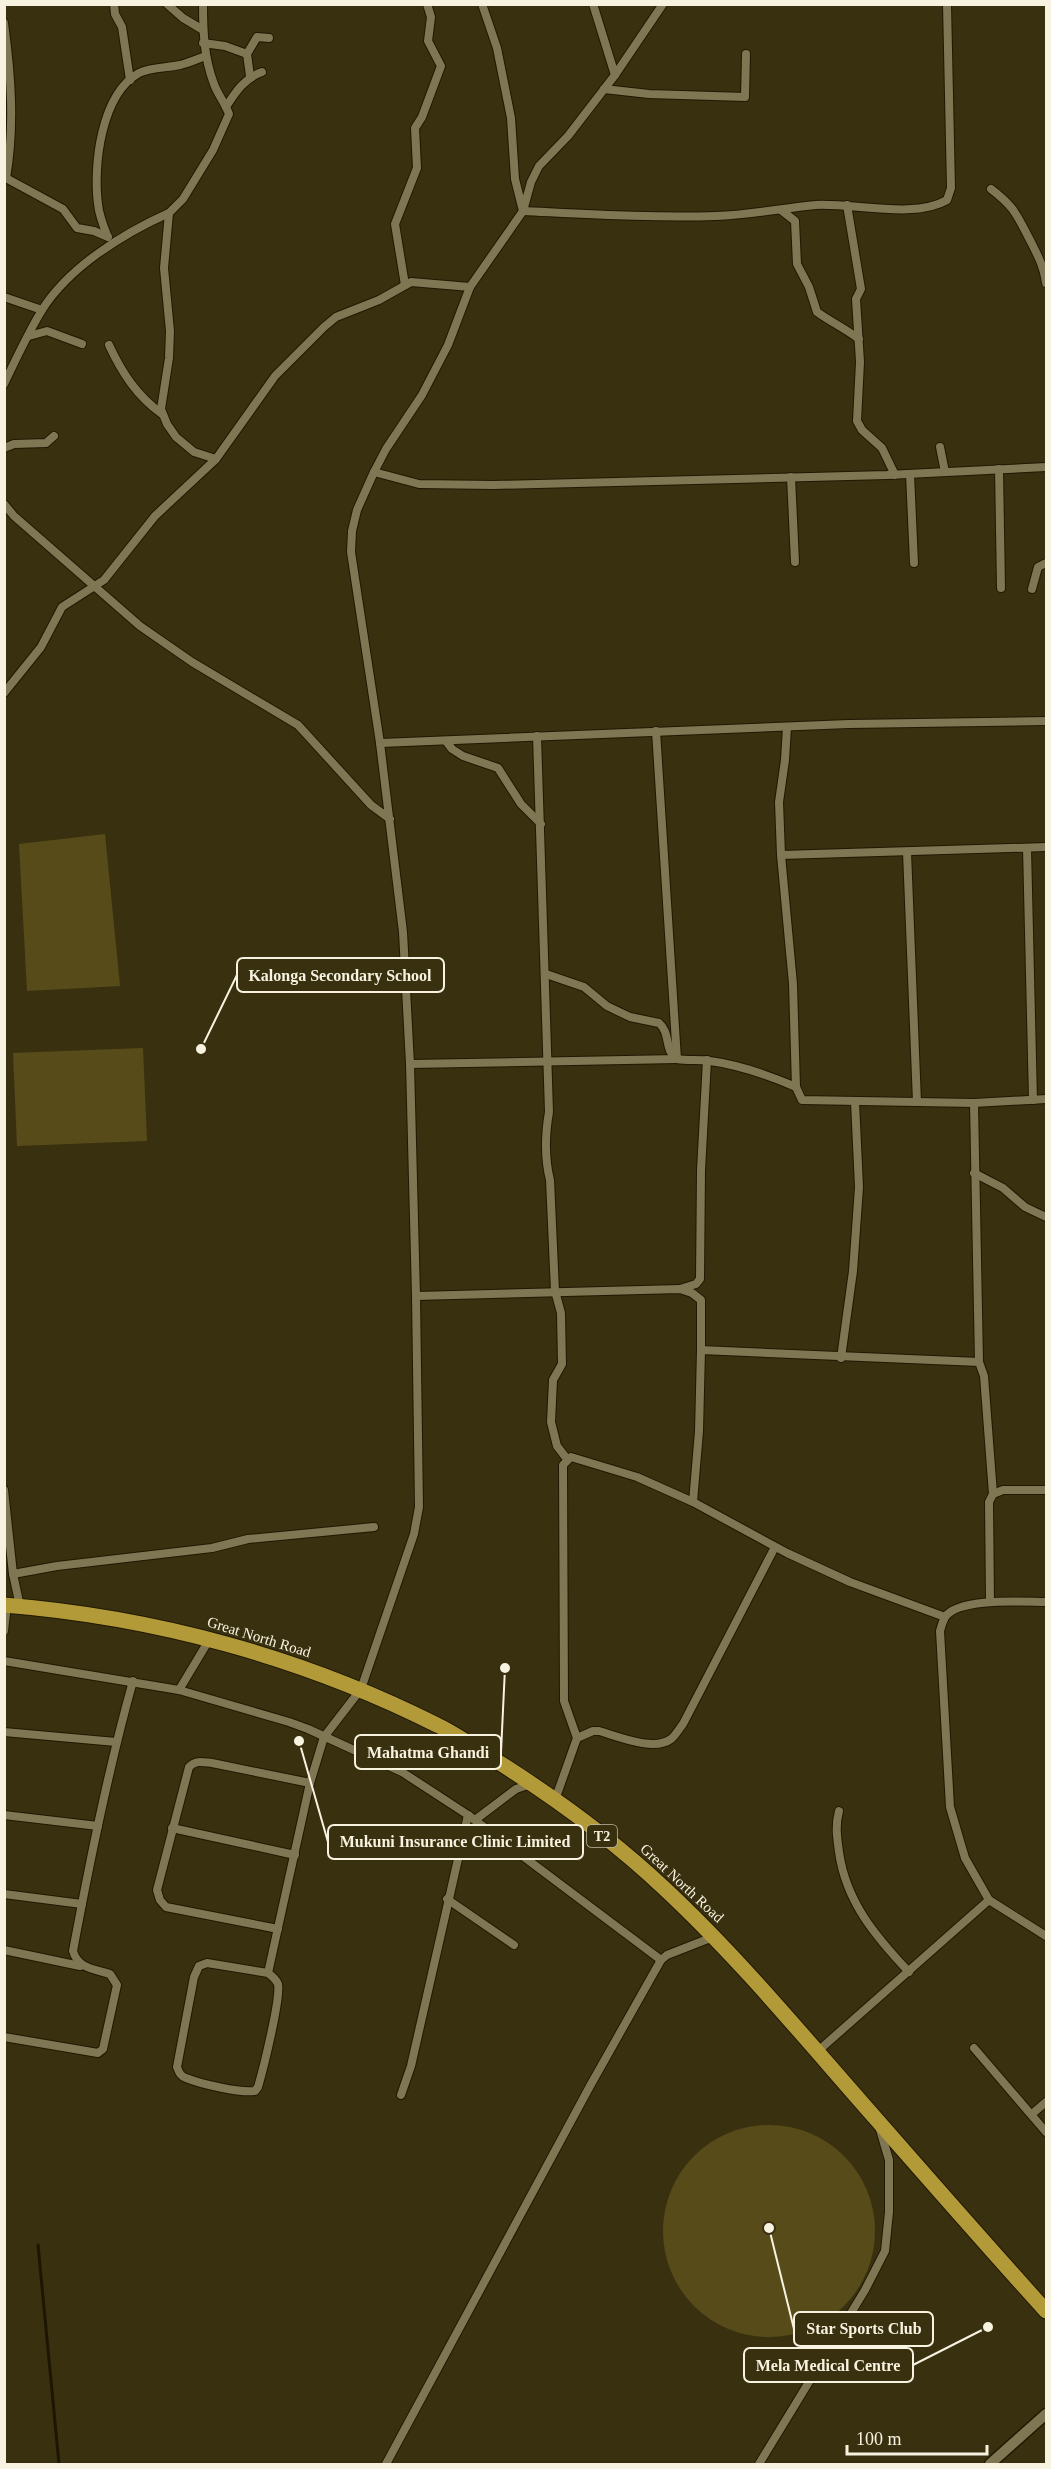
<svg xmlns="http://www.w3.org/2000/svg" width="1051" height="2469" viewBox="0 0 1051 2469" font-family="'Times New Roman',serif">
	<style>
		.pitch { fill: #584b1a }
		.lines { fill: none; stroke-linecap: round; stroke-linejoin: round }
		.stream { stroke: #1d1702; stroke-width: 3 }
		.street-casing { stroke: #201800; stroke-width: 10 }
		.secondary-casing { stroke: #201800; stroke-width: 13 }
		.highway-casing { stroke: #201800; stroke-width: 17 }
		.street { stroke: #7f7654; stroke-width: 8 }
		.secondary { stroke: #7f7654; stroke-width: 10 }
		.highway { stroke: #b39a38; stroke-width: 15 }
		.labels { text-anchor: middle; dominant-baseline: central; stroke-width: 4.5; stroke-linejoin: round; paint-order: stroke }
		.shield { fill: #393010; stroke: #bfb8a2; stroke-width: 1.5 }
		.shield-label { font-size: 14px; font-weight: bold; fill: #f8f3e0 }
		.street-label { font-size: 15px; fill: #f8f3e0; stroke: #393010 }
		.leader { fill: none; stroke: #f8f3e0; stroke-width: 2 }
		.callout-dot { fill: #f8f3e0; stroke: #393010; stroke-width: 2 }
		.callout { fill: #393010; stroke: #f8f3e0; stroke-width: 2 }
		.callout-label { font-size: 16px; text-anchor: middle; font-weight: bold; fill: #f8f3e0 }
	</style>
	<rect width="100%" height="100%" fill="#393010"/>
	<g class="pitch">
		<path d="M105,834l15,152 -93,5 -8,-147z"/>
		<path d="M143,1048l4,93 -130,5 -4,-93z"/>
		<circle cx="769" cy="2231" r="106"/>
	</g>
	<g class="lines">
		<path class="stream" d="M38,2245l21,219"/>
		<defs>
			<g id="street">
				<path d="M114,4l1,10 7,13 8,53"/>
				<path d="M167,4l16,14 20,12"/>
				<path d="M203,4c0,28 1,54 11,80 4,11 11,19 15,30l-16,36 -30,49 -14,14 -5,55 6,63 -1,27 -8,51 6,15 9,13 18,15 22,7"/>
				<path d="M482,4l15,44 14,70 4,61 8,32c64,3 129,7 193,5 34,-1 67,-8 100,-11 39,-2 99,14 131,-5l4,-12 -4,-184"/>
				<path d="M593,4l22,71"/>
				<path d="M4,23c7,52 11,103 2,155"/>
				<path d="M203,43l22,3 22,8 10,-17 12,1"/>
				<path d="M247,54l3,22"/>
				<path d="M604,89l45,5 96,3 1,-43"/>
				<path d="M226,107c10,-16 19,-29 36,-35"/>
				<path d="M4,177l59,32 14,19 17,3 14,6"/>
				<path d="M991,189c25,19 26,27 40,53 7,14 13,25 15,41"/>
				<path d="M847,205l14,84 -5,10 4,63 -3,59 5,9 20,18 13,27"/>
				<path d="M781,210l14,11 2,43 12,23 8,25c14,10 27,16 42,27"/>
				<path d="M107,235c-4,-10 -8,-20 -9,-31 -5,-38 3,-110 41,-131 12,-6 28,-5 41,-8 8,-2 17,-6 26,-9"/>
				<path d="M405,285l-10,-61 22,-56 -2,-40 7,-11 19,-51 -13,-25 3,-24 -4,-13"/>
				<path d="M4,297l38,13"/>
				<path d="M29,336l18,-5 35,13"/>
				<path d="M109,345c13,28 28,51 53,69"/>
				<path d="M4,384c12,-25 24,-51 38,-74 27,-43 82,-77 127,-97"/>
				<path d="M940,447l5,25"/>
				<path d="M4,448l10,-4 32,-1 8,-7"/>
				<path d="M999,469l2,119"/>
				<path d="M374,472l45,12 75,1 393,-10 159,-8"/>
				<path d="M910,474l4,89"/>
				<path d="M791,477l4,85"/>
				<path d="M4,504l10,12 126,110 52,36 106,63 73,80 19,14"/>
				<path d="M1032,589l6,-22 8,-4"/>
				<path d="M4,693l37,-46 21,-40 42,-27 51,-64 61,-57 59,-83 49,-49 12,-10 43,-17 32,-18 59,5"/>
				<path d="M787,727l-2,33 -6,42 2,53 12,129 3,103 6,13 172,3 72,-4"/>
				<path d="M537,736l12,376c-4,23 -5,44 1,68l5,111 6,22 1,51 -9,16 -2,42 6,24 10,13"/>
				<path d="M446,741l6,8 11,7 35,12 23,36 20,20"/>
				<path d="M380,743l469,-19 197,-3"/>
				<path d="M1027,848l6,252"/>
				<path d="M907,852l10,250"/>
				<path d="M781,855l265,-8"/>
				<path d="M546,974l38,13 23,19 23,11 29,6c12,10 5,28 18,36 11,2 22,0 33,2 30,4 58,14 86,26"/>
				<path d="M410,1064l267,-5 -21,-328"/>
				<path d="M974,1103l5,259 5,14 9,118"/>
				<path d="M974,1173l29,15 22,19 21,10"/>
				<path d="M680,1289l16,-5 4,-5 1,-109 6,-110"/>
				<path d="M416,1296l264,-7 12,4 9,7v50"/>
				<path d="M841,1358l12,-87 6,-84 -4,-85"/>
				<path d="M4,1490l9,84 7,32"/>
				<path d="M693,1502l6,-71 2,-81 278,12"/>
				<path d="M13,1574l44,-8 155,-18 36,-9 126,-12"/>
				<path d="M990,1601l-1,-99 4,-8 10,-4h43"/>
				<path d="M1046,1602c-22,0 -87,-5 -101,15 -2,4 -4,10 -5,14l10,176 15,51 24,42 57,36"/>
				<path d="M4,1631l3,-26"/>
				<path d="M4,1661l175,29 110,32 19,7 94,43 66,43 193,145 6,-5 46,-18"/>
				<path d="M179,1690l30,-50"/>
				<path d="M4,1732l112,10"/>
				<path d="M577,1738l16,-7h6c18,5 55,21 72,8 4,-3 8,-10 12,-15l92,-177"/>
				<path d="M555,1800l22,-62 -13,-37 -1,-236 8,-8 66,20 56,25 94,51 63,29 95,35"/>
				<path d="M839,1811c-4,15 -2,26 0,41 7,50 37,85 70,120"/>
				<path d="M4,1815l94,11"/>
				<path d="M475,1820l41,-31 15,-5"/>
				<path d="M172,1828l123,27"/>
				<path d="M4,1894l78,10"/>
				<path d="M447,1899l67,46"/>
				<path d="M278,1929l-112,-22 -6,-7 -3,-10 32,-123c7,-7 13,-5 23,-4l98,20"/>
				<path d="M4,1950l76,16"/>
				<path d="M268,1973c4,3 8,6 10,11 3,14 -15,86 -20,103l-3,4c-16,2 -54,-7 -69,-13 -6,-2 -7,-6 -9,-11l17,-90 5,-11 8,-3 61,10 42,-190 14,-46 37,-48 53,-155 5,-27 -3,-211 -6,-232 -7,-132 -23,-189 -29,-191 1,-21 5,-21 17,-38 12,-23 36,-54 26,-50 22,-58 53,-76 8,-29 8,-16 29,-30 47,-61 48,-71"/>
				<path d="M4,2037l94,16 5,-4 14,-64 -7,-11c-15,-5 -32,-5 -37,-23 17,-91 35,-181 60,-270"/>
				<path d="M974,2048l72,84"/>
				<path d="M818,2051l171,-151"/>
				<path d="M401,2095l10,-29 57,-251"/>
				<path d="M1032,2114l14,-12"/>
				<path d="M386,2464l204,-378 71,-126"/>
				<path d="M759,2464l106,-174 20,-39 4,-39v-52l-10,-34"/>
			</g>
			<path id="secondary" d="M990,2464l56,-50"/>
			<path id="highway" d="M4,1605c150,12 298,52 433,120 17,8 34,20 50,30 63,39 124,83 178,134 76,71 143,153 212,231 56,64 112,128 169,191"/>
		</defs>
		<use href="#street" class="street-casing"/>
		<use href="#secondary" class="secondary-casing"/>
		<use href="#highway" class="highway-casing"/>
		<use href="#street" class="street"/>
		<use href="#secondary" class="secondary"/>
		<use href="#highway" class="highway"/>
	</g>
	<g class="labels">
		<rect class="shield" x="587" y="1825" width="30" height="22" rx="4.5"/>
		<g class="shield-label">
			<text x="602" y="1836">T2</text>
		</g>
		<g class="street-label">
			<text transform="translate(259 1637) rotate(17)">Great North Road</text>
			<text transform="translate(682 1883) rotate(43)">Great North Road</text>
		</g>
	</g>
	<path class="leader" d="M201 1049L237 975M505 1668L501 1752M299 1741L328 1842M769 2228L794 2329M988 2327L913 2365"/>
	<g class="callout-dot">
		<circle cx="201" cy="1049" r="6"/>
		<circle cx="505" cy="1668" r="6"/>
		<circle cx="299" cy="1741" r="6"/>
		<circle cx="769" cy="2228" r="6"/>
		<circle cx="988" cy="2327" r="6"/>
	</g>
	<g class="callout">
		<rect x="237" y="958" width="207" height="34" rx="6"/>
		<rect x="355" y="1735" width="146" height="34" rx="6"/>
		<rect x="328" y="1825" width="255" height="34" rx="6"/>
		<rect x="794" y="2312" width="139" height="34" rx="6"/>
		<rect x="744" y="2348" width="169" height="34" rx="6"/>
	</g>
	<g class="callout-label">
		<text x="340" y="981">Kalonga Secondary School</text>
		<text x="428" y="1758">Mahatma Ghandi</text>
		<text x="455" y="1847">Mukuni Insurance Clinic Limited</text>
		<text x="864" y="2334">Star Sports Club</text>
		<text x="828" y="2371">Mela Medical Centre</text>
	</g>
	<rect width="1051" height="2469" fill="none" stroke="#f8f3e0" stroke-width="12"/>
	<path d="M847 2445v9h140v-9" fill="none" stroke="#f8f3e0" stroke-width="3"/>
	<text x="856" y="2445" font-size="18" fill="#f8f3e0" stroke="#393010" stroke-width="4.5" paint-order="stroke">100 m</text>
</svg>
